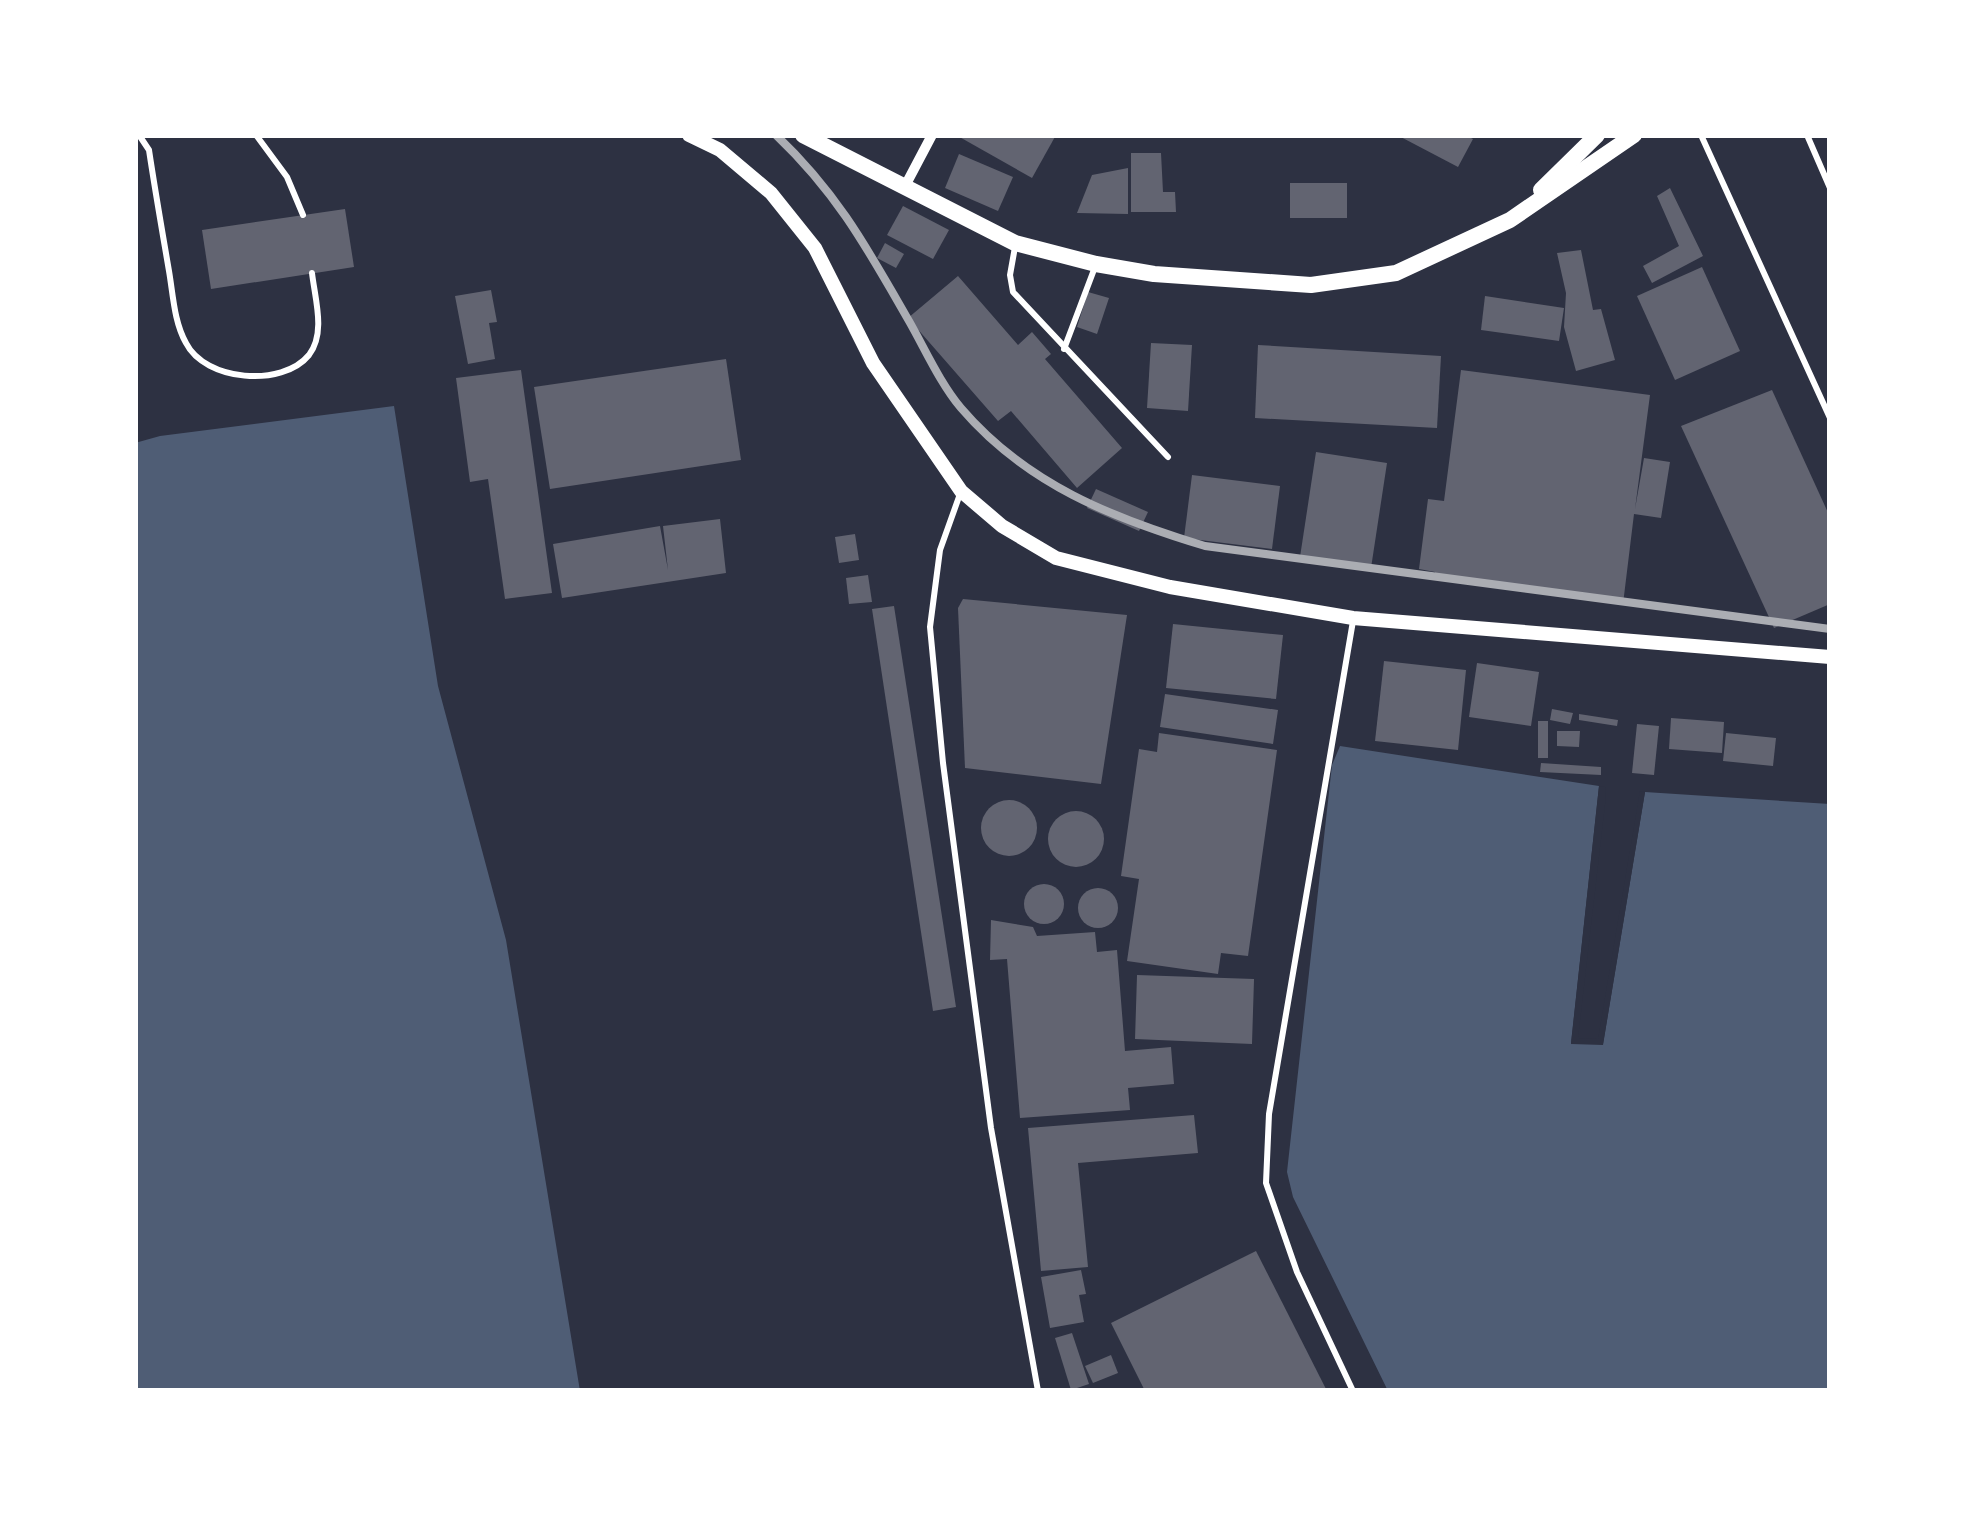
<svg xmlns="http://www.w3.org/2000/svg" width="1965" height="1526" viewBox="0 0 1965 1526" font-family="Inter,sans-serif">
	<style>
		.water { fill: #4f5d75 }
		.pier { fill: #2d3142 }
		.building { fill: #626471 }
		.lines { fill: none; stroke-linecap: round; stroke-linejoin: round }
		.service { stroke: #fff; stroke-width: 6 }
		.minor { stroke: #fff; stroke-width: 10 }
		.tertiary { stroke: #fff; stroke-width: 14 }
		.primary { stroke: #fff; stroke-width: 16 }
		.rail { stroke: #abadb3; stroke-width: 8 }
	</style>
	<rect width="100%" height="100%" fill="#2d3142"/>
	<g class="water">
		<path d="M394,406l44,280 68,254 74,451h-445v-948l25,-7z"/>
		<path d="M1340,746l259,40 -28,257 32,1 42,-252 185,12v587h-442l-95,-194 -6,-25 45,-407z"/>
	</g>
	<path class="pier" d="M1599,786l6,1 1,9 -28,242 20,1 42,-248 5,1 -42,253 -32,-1z"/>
	<g class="building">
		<path d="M956,135h100l-24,43z"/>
		<path d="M1397,135h68l8,4 -15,28z"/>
		<path d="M1131,153h30l2,39h12l1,20h-45z"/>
		<path d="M959,154l54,23 -15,34 -53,-23z"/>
		<path d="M1128,168v46l-51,-1 15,-38z"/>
		<rect x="1290" y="183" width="57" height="35"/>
		<path d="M1670,188l33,68 -51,27 -9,-17 36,-20 -22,-50z"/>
		<path d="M903,206l46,24 -16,29 -46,-24z"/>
		<path d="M345,209l9,58 -143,22 -9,-59z"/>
		<path d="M885,243l19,11 -8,14 -19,-10z"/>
		<path d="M1581,250l12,60 8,-1 14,51 -39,11 -12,-44 2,-34 -9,-40z"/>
		<path d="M1702,267l38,84 -65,29 -38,-84z"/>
		<path d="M958,276l60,69 14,-13 19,22 -6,5 77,89 -45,40 -66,-77 -13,10 -90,-103z"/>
		<path d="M491,290l6,32 -8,1 6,36 -27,5 -13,-68z"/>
		<path d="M1088,292l21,6 -12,36 -20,-7z"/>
		<path d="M1485,296l79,12 -5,33 -78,-11z"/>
		<path d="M1151,343l41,2 -4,66 -41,-3z"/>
		<path d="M1258,345l183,11 -4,72 -182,-10z"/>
		<path d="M726,359l15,101 -191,29 -16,-102z"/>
		<path d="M521,370l31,223 -47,6 -17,-120 -18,3 -14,-104z"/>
		<path d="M1461,370l189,25 -15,114 9,-51 26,4 -9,56 -27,-4 -11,90 -189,-25 1,-7 -16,-3 9,-70 16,2z"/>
		<path d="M1772,390l58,127v87l-56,24 -93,-202z"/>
		<path d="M1316,452l71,11 -16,105 -71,-11z"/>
		<path d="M1192,475l88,11 -8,63 -88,-11z"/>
		<path d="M1096,489l52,23 -9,19 -52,-23z"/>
		<path d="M720,519l6,54 -164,25 -9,-54 107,-18 8,44 -5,-44z"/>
		<path d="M855,534l4,26 -20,3 -4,-26z"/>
		<path d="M868,575l4,27 -23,2 -3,-26z"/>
		<path d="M963,599l164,16 -26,169 -136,-16 -7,-160z"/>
		<path d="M894,606l62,401 -23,4 -61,-402z"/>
		<path d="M1173,624l110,11 -7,64 -110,-11z"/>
		<path d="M1384,661l82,9 -8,80 -83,-9z"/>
		<path d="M1477,663l62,9 -8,54 -62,-9z"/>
		<path d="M1165,694l113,16 -5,34 -113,-17z"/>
		<path d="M1552,709l21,4 -3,11 -20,-4z"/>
		<path d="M1579,714l39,6 -1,6 -38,-6z"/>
		<path d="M1671,718l53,4 -2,31 -53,-4z"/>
		<rect x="1538" y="721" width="10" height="37"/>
		<path d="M1637,724l22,2 -5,49 -22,-2z"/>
		<path d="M1557,731h23l-1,16 -22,-1z"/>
		<path d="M1159,733l118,17 -29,206 -27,-3 -3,21 -91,-13 12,-82 -18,-3 18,-127 18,3z"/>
		<path d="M1726,733l50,5 -3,28 -50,-5z"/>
		<path d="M1541,763l60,4v8l-61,-3z"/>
		<circle cx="1009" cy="828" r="28"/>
		<circle cx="1076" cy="839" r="28"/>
		<circle cx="1044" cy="904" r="20"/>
		<circle cx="1098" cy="908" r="20"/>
		<path d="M991,920l42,7 4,9 58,-4 2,20 20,-2 8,101 46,-4 3,37 -46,4 2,22 -110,8 -13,-159 -17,1z"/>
		<path d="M1137,975l117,4 -2,65 -117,-5z"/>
		<path d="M1194,1115l4,38 -120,10 10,104 -47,4 -13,-143z"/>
		<path d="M1256,1251l71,140h-182l-34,-68z"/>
		<path d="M1081,1270l5,24 -7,1 5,27 -34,6 -9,-51z"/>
		<path d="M1072,1333l17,51 -18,6 -16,-52z"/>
		<path d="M1111,1355l7,18 -25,10 -8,-17z"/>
	</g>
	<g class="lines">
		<g class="service">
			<path d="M139,135l10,15c6,40 13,80 20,121 4,23 5,51 17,72 19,38 96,45 123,12 17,-22 6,-56 3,-82"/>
			<path d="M256,135l31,42 16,38"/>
			<path d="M1701,135l129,283"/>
			<path d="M1807,135l23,53"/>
			<path d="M1015,247l-5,28 3,17 155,165"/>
			<path d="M1064,349l31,-82"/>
			<path d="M960,494l-20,56 -10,77 13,136 48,365 47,263"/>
			<path d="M1353,1391l-56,-119 -31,-89 3,-69 84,-493"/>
		</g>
		<path class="minor" d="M904,188l28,-53"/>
		<path class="tertiary" d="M689,135l31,15 51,43 44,55 58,115 88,128 41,35 54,32 114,29 183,31 477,39"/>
		<g class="primary">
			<path d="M803,135l212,108 81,21 58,10 157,11 85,-12 114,-53 124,-85"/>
			<path d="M1541,190l56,-55"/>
		</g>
		<path class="rail" d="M776,135c62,59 91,113 133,186 16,28 31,62 52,87 65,76 151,110 244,138l625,83"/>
	</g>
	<rect width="1965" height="1526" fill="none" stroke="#ffffff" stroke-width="276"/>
</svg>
